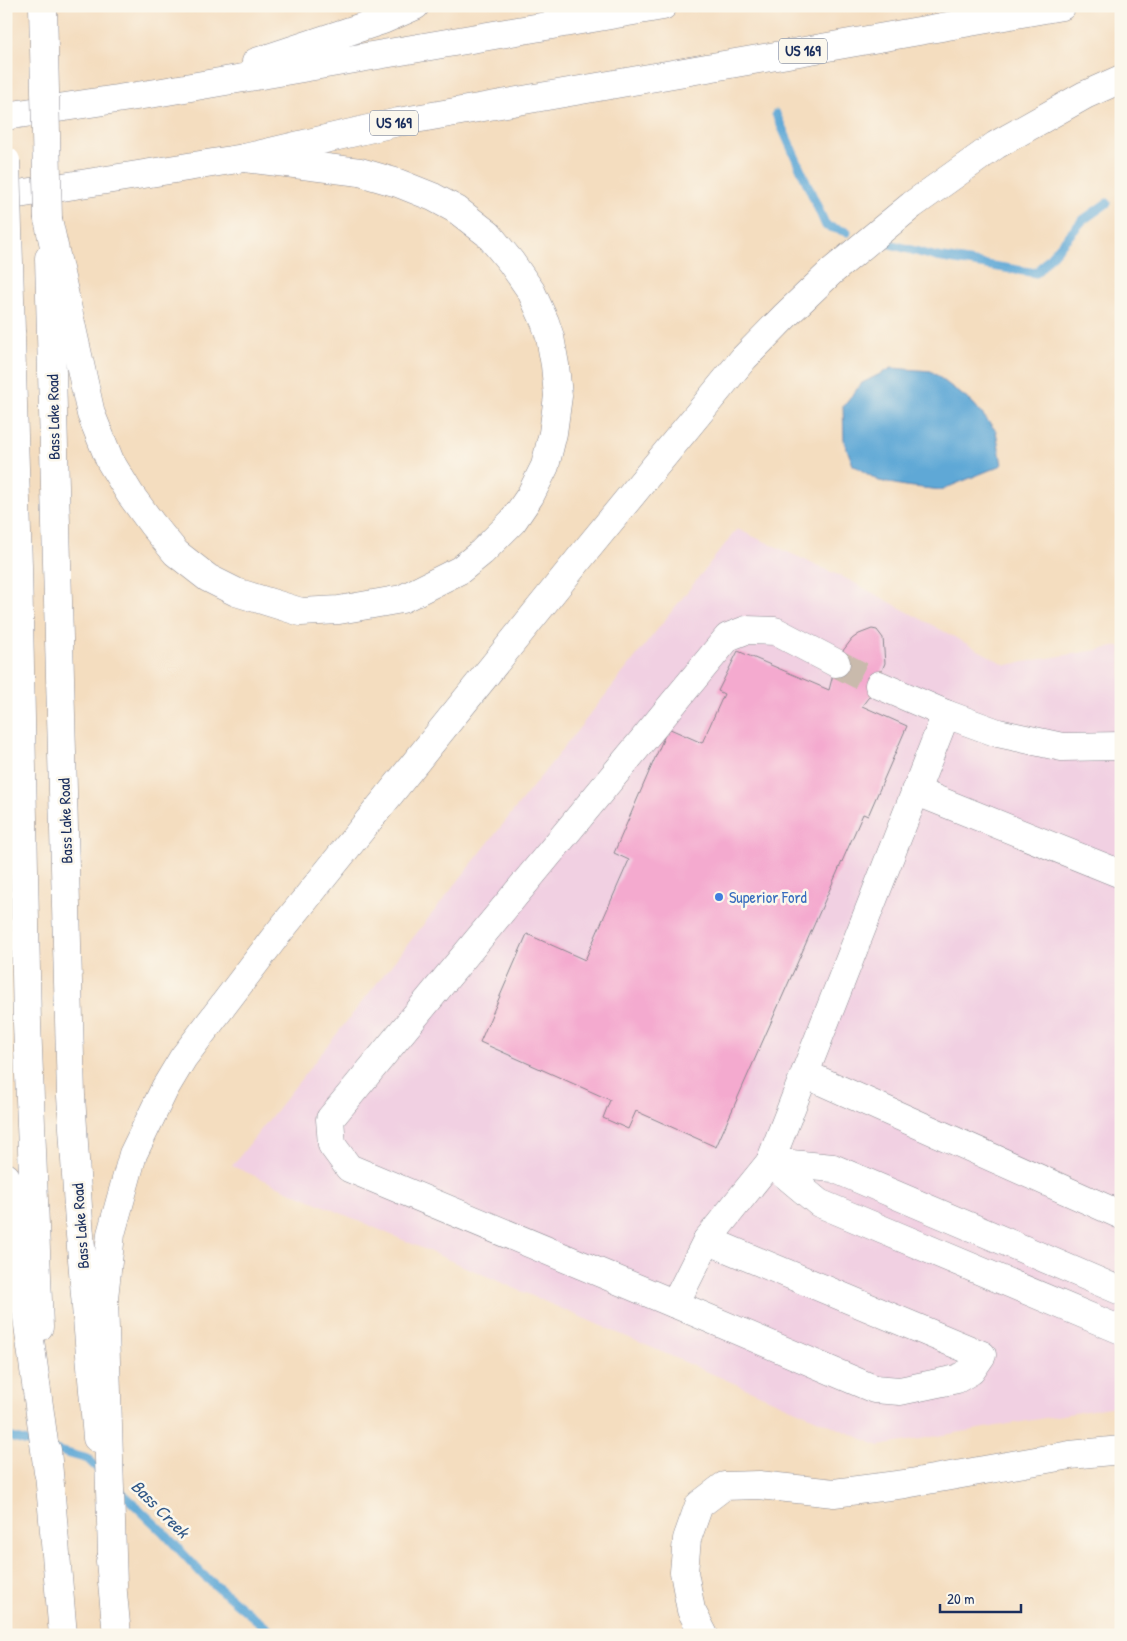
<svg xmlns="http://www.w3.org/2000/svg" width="1127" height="1641" font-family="'Patrick Hand',sans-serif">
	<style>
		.built { fill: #f1d0e2 }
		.water { fill: #5ea8d6; stroke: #3c6c9a }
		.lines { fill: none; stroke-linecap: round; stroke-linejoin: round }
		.stream { stroke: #5ea8d6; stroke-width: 9 }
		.building { fill: #f4aacf }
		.minor-tunnel { stroke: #c9baac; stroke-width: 28; stroke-dasharray: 28 14; stroke-linecap: butt }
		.minor-casing { stroke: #88868e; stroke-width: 29 }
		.major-casing { stroke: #88868e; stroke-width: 29 }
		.highway-casing { stroke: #88868e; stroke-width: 29 }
		.minor { stroke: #fff; stroke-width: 28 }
		.major { stroke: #fff; stroke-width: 28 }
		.highway { stroke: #fff; stroke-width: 28 }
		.major-bridge-casing { stroke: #88868e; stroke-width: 29; stroke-linecap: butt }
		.major-bridge { stroke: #fff; stroke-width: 28 }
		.shop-dot { fill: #3f7fe0; stroke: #fbf7ec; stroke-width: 2 }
		.labels { text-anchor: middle; stroke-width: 5; stroke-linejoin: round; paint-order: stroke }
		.shield { fill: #fbf7ec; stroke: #5e6b89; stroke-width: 1 }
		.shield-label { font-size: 15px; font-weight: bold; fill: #1b2f5e }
		.street-label { font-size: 16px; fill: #1b2f5e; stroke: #fbf7ec }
		.shop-label { font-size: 16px; fill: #366cbe; stroke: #fbf7ec; text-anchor: start }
		.water-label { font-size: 18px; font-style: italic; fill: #325988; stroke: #fbf7ec }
	</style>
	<rect width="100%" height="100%" fill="#fbf7ec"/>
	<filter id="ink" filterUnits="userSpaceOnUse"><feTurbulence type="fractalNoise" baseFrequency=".02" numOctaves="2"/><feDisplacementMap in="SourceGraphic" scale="10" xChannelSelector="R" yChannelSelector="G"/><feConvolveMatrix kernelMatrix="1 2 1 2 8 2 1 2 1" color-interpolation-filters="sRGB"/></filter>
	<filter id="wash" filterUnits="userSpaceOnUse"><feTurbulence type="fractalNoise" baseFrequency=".0096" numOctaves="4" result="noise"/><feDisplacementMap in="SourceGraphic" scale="20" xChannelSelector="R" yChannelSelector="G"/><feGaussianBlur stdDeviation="1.12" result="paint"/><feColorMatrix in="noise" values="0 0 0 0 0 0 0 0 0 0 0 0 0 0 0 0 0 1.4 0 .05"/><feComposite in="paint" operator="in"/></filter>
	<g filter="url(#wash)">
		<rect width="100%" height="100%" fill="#f4ddbf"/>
		<!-- built -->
		<polygon class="built" points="737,529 849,580 1006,665 1121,646 1121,1405 879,1446 232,1166"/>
		<!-- water -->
		<polygon class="water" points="892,368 931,371 974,404 996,431 1002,465 941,490 905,486 879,481 853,465 844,441 843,406 862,383"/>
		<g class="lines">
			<!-- stream -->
			<g class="stream">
				<polyline points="776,114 826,226 847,232"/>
				<polyline points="879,241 937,257 1036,273 1083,220 1107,203"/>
				<polyline points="6,1436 88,1459 103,1474"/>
				<polyline points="116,1487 162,1531 203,1575 275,1635"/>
			</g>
		</g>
		<g id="blocks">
			<!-- building -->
			<polygon class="building" points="872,629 877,630 883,638 885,663 874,690 862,706 907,726 868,816 863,814 716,1147 636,1111 628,1129 603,1118 610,1100 480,1042 527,934 585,960 629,860 614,853 668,728 702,743 724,694 718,691 738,651 829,690 836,663 842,652 852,639 859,634"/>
		</g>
	</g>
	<g filter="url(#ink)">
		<use href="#blocks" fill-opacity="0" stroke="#88868e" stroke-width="1"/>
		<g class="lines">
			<!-- minor-tunnel -->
			<polyline class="minor-tunnel" points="836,663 879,685"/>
			<defs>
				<g id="minor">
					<polyline points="836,663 775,631 746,630 728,637 330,1119 332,1145 349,1168 675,1304 707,1240 770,1162 946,714"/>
					<polyline points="879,685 946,714 998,733 1062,747 1121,746"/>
					<polyline points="915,791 1121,874"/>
					<polyline points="805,1074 1121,1215"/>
					<polyline points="770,1162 819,1203 1121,1330"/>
					<polyline points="770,1162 833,1168 1121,1291"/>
					<polyline points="675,1304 874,1389 900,1391 957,1379 971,1371 982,1355 707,1240"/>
					<polyline points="704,1635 691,1610 684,1572 687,1539 699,1505 724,1486 759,1485 834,1493 905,1484 1070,1455 1121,1450"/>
				</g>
				<g id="major">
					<polyline points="49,258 71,1096 79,1223 97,1438"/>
					<polyline points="11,338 18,566 27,1023 39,1327"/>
					<polyline points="47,1450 63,1635"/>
					<polyline points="110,1561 117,1635"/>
				</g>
				<g id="highway">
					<polyline points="256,62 383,20 415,6"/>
					<polyline points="6,116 156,93 663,6"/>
					<polyline points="6,196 244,158 398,122 1062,6"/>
					<polyline points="48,219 91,414 110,461 130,494 152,524 176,553 208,578 236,592 301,612 339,610 402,599 460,570 482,552 513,521 530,496 545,466 553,433 558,396 555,365 550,337 545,322 531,291 511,262 488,234 457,210 433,197 398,183 360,172 244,158"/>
					<polyline points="6,363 11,332"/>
					<polyline points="6,1177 11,1200 48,1472"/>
					<polyline points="113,1585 104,1298 111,1234 133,1154 165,1088 183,1058 275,937 584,553 744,358 786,315 831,272 912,205 996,145 1085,95 1121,79"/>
				</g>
			</defs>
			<!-- minor casing -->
			<use href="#minor" class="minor-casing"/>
			<!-- major casing -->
			<use href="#major" class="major-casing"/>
			<!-- highway casing -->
			<use href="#highway" class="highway-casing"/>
			<!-- minor -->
			<use href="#minor" class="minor"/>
			<!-- major -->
			<use href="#major" class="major"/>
			<!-- highway -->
			<use href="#highway" class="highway"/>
			<defs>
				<g id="major-bridge">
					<polyline points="43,6 48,219"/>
					<polyline points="6,161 11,332"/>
				</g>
			</defs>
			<!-- major-bridge casing -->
			<use href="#major-bridge" class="major-bridge-casing"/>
			<!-- major-bridge -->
			<use href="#major-bridge" class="major-bridge"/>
		</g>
	</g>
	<!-- markers -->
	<circle class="shop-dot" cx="719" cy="897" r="5"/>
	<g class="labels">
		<!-- shield labels -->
		<g class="shield">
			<rect x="779" y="38.5" width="48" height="25" rx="4"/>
			<rect x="370" y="110.5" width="48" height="25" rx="4"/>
		</g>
		<g class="shield-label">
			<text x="803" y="56">US 169</text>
			<text x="394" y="128">US 169</text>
		</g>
		<!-- street labels -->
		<g class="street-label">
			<text transform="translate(53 417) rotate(-91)" y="6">Bass Lake Road</text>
			<text transform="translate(65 821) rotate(-92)" y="6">Bass Lake Road</text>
			<text transform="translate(80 1226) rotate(-94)" y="6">Bass Lake Road</text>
		</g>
		<!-- shop labels -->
		<g class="shop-label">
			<text x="729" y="903">Superior Ford</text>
		</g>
		<!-- water labels -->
		<g class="water-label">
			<text transform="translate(160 1509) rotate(45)" y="6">Bass Creek</text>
		</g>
	</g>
	<!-- margin -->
	<rect width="1127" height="1641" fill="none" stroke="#fbf7ec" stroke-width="25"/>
	<!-- scale -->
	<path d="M940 1604v8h81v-8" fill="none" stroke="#1b2f5e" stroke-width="2.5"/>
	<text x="947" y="1604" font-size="15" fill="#1b2f5e" stroke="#fbf7ec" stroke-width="4" paint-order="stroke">20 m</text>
</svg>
